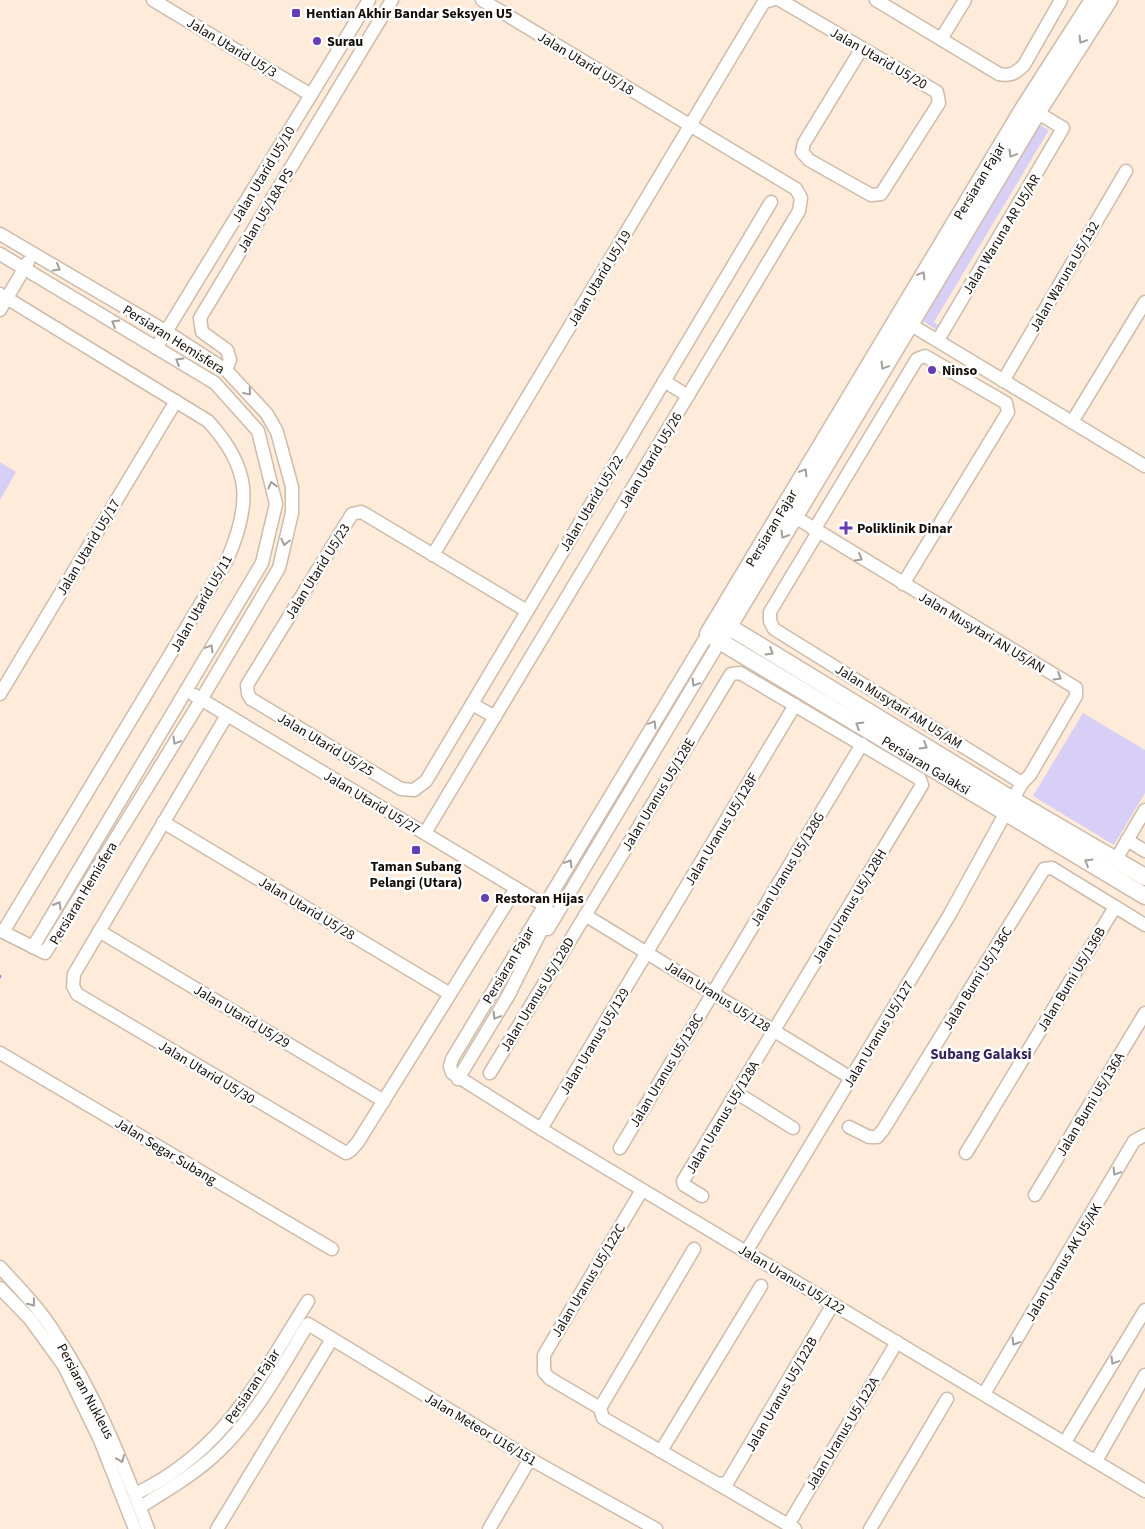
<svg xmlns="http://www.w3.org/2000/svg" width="1145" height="1529" font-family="'Source Sans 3',sans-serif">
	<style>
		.green { fill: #d8cff7 }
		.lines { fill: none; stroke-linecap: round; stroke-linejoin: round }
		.stream { stroke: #a089dc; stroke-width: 2.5 }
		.minor-casing { stroke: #cebbaa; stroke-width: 15 }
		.major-casing { stroke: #cebbaa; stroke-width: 19 }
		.minor { stroke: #fff; stroke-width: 12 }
		.major { stroke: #fff; stroke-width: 16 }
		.oneway { stroke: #a19e9c }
		.poi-dot { fill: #683cb4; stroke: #fff; stroke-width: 2 }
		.labels { text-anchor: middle; stroke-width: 5; stroke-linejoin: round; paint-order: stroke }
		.poi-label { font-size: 14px; font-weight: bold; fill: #130d07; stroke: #fff; text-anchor: start }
		.street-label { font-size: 14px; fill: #130d07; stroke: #fff }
		.neighbourhood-label { font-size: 15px; font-weight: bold; fill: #36225c; stroke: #fff }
	</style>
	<rect width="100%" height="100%" fill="#ffebd9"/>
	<!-- green -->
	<g class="green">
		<polygon points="1040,125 1049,130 934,322 939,326 937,330 920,319 978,220 991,207"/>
		<polygon points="0,462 16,472 0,500"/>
		<polygon points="1083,713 1145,750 1145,793 1114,845 1033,796"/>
	</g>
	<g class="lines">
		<!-- stream -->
		<polyline class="stream" points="0,977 0,976"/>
		<defs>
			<g id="minor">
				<polyline points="153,0 311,95"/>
				<polyline points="780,0 937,92 939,103 881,194 871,195 809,160 802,152 804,143 862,48"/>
				<path d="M876,0L999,74C1010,76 1015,74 1024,65L1061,0"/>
				<polyline points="941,39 965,0"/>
				<path d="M0,234L167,332L226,370L267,414L277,432L292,487V513L279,568L201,700L45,953L3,932L227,560C252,503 251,468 208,421L0,294"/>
				<polyline points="0,254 215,383 258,431 276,504 262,563 33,947"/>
				<polyline points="0,310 28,262"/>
				<polyline points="903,320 1145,466"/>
				<polyline points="938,340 1063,128 1030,108"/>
				<polyline points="156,348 369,0"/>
				<polyline points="226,370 230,360 227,350 202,332 200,318 392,0"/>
				<polyline points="664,381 688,396"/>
				<polyline points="1003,381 1126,171"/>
				<polyline points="1072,422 1145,302"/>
				<polyline points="795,517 1076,688 1076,696 1030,775 1022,783"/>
				<polyline points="814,530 917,359 925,356 1006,403 1008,412 903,584"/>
				<polyline points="433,555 764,2 772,0"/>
				<polyline points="527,611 365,514 361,512 352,514 247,685 248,694 251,699 401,789 414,790 426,781 771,202"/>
				<polyline points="708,634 452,1059 450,1066 452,1073 541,1129 1145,1491"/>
				<polyline points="0,694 176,401"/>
				<polyline points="194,695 544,905 548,910 548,917 507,998"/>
				<polyline points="472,704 495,717"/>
				<polyline points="227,715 74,974 73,986 77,994 346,1153 351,1150 358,1142 516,888"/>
				<polyline points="163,822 450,994"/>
				<polyline points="425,833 799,211 801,198 796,189 482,0"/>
				<polyline points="1127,840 1145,851"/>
				<polyline points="1112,866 1145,810"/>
				<polyline points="585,915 851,1078"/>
				<polyline points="548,929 720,641"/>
				<polyline points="99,931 384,1101"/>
				<polyline points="0,1053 332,1249"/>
				<polyline points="490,1073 731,674 740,673 920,779 922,785 683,1181 684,1185 702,1196"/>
				<polyline points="458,1079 511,991"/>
				<polyline points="737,1093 793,1128"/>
				<polyline points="849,1127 869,1137 877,1137 883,1130 1044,869 1052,868 1145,925"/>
				<polyline points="541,1129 795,705"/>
				<polyline points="620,1148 862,744"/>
				<polyline points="966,1153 1115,907"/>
				<polyline points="642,1190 544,1355 544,1372 549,1378 600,1408 603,1418 718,1484 727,1483 833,1304"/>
				<polyline points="1035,1195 1145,1013"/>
				<polyline points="746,1252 950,914 1022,783 774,629 770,621 770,612 818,532"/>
				<path d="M0,1267C19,1288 39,1308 54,1332C95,1393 122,1461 148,1529"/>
				<polyline points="0,1288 30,1319 64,1366 100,1440 135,1529"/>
				<polyline points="984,1394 1134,1141 1145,1135"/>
				<polyline points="600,1408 694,1249"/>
				<polyline points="1065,1442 1145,1310"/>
				<polyline points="661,1451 761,1286"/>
				<polyline points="1096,1461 1145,1375"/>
				<polyline points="718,1484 795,1529"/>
				<path d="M135,1494C225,1451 257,1381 308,1301"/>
				<path d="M140,1507C167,1490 195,1474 218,1452C256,1416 281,1368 308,1324L530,1459L656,1529"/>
				<polyline points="788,1525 897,1342"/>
				<polyline points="217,1529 332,1339"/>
				<polyline points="489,1529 530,1459"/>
				<polyline points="870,1529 947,1399"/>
			</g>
			<g id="major">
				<polyline points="1093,0 1025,106 708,634 1145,896"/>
				<polyline points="721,622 1013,800 1145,877"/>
				<polyline points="720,641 1037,113 1109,0"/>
			</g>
		</defs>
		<!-- minor casing -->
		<use href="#minor" class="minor-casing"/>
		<!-- major casing -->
		<use href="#major" class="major-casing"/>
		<!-- minor -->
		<use href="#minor" class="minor"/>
		<!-- major -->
		<use href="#major" class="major"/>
	</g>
	<!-- one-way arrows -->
	<defs><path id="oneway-chevron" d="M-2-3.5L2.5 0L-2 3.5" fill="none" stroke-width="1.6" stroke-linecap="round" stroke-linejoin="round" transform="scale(1.25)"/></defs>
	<g class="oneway">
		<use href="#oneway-chevron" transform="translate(1082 40) rotate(122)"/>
		<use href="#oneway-chevron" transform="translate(1012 154) rotate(121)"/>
		<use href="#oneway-chevron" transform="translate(57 268) rotate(30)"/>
		<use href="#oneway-chevron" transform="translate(922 275) rotate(-59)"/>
		<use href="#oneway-chevron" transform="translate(115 323) rotate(-149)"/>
		<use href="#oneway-chevron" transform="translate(179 361) rotate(-149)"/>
		<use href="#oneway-chevron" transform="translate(884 366) rotate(121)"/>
		<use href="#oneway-chevron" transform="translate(248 392) rotate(49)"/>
		<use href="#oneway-chevron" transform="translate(804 472) rotate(-59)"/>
		<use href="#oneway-chevron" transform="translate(272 485) rotate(-104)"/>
		<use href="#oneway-chevron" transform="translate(784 535) rotate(121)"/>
		<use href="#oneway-chevron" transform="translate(285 542) rotate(103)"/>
		<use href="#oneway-chevron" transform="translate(859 558) rotate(31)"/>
		<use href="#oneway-chevron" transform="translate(210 648) rotate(-59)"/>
		<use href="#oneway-chevron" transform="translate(770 652) rotate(31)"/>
		<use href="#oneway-chevron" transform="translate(1058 677) rotate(31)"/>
		<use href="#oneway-chevron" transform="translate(695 683) rotate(121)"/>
		<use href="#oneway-chevron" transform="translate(653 724) rotate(-59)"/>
		<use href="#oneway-chevron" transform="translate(859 725) rotate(-149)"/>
		<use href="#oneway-chevron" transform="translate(176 741) rotate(121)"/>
		<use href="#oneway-chevron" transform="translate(924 746) rotate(31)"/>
		<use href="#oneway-chevron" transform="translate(1088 862) rotate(-149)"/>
		<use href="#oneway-chevron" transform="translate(569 863) rotate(-59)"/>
		<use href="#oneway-chevron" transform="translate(58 905) rotate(-60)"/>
		<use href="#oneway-chevron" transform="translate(496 1016) rotate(121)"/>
		<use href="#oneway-chevron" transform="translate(1116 1172) rotate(121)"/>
		<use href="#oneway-chevron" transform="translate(32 1303) rotate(52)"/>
		<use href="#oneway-chevron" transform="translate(1015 1342) rotate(121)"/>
		<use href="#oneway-chevron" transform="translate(1114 1361) rotate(121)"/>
		<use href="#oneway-chevron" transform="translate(121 1459) rotate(68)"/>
	</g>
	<!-- markers -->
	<g class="poi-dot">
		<rect x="291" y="8" width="10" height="10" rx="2.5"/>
		<circle cx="317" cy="41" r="5"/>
		<circle cx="932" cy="370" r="5"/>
		<path d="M843.5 520.5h5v5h5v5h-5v5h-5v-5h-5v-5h5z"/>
		<rect x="411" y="845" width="10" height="10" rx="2.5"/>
		<circle cx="485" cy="898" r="5"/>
	</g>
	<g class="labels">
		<!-- poi labels -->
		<g class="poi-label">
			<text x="306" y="18">Hentian Akhir Bandar Seksyen U5</text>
			<text x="327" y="46">Surau</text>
			<text x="942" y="375">Ninso</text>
			<text x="857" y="533">Poliklinik Dinar</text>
			<text x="416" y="871" text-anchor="middle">Taman Subang<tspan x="416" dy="16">Pelangi (Utara)</tspan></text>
			<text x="495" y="903">Restoran Hijas</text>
		</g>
		<!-- street labels -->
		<g class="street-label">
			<text transform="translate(232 47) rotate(31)" y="5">Jalan Utarid U5/3</text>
			<text transform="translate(879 58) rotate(30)" y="5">Jalan Utarid U5/20</text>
			<text transform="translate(586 63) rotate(31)" y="5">Jalan Utarid U5/18</text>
			<text transform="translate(263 174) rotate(-59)" y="5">Jalan Utarid U5/10</text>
			<text transform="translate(979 181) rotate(-59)" y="5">Persiaran Fajar</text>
			<text transform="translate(265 210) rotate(-59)" y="5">Jalan U5/18A PS</text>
			<text transform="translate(1001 234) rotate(-59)" y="5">Jalan Waruna AR U5/AR</text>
			<text transform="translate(1064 276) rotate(-60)" y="5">Jalan Waruna U5/132</text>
			<text transform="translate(599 278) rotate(-59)" y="5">Jalan Utarid U5/19</text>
			<text transform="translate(174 339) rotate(32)" y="5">Persiaran Hemisfera</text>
			<text transform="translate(650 460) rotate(-59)" y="5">Jalan Utarid U5/26</text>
			<text transform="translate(591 503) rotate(-59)" y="5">Jalan Utarid U5/22</text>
			<text transform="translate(771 528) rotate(-59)" y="5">Persiaran Fajar</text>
			<text transform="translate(88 547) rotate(-59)" y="5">Jalan Utarid U5/17</text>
			<text transform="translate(317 571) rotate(-58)" y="5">Jalan Utarid U5/23</text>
			<text transform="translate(201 603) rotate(-60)" y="5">Jalan Utarid U5/11</text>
			<text transform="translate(982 632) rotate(31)" y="5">Jalan Musytari AN U5/AN</text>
			<text transform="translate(899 706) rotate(32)" y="5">Jalan Musytari AM U5/AM</text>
			<text transform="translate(326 744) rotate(31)" y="5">Jalan Utarid U5/25</text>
			<text transform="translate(926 765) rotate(31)" y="5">Persiaran Galaksi</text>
			<text transform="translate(658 794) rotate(-59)" y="5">Jalan Uranus U5/128E</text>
			<text transform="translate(372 802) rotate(31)" y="5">Jalan Utarid U5/27</text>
			<text transform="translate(721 829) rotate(-59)" y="5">Jalan Uranus U5/128F</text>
			<text transform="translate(787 869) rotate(-59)" y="5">Jalan Uranus U5/128G</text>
			<text transform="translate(83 893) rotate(-59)" y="5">Persiaran Hemisfera</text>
			<text transform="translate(849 906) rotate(-59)" y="5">Jalan Uranus U5/128H</text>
			<text transform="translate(307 908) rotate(31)" y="5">Jalan Utarid U5/28</text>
			<text transform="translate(508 965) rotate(-59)" y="5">Persiaran Fajar</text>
			<text transform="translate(977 978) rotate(-58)" y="5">Jalan Bumi U5/136C</text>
			<text transform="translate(1071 979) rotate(-59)" y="5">Jalan Bumi U5/136B</text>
			<text transform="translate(537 994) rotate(-59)" y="5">Jalan Uranus U5/128D</text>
			<text transform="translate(718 996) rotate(32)" y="5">Jalan Uranus U5/128</text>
			<text transform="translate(242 1016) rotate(31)" y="5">Jalan Utarid U5/29</text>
			<text transform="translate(878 1034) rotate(-59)" y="5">Jalan Uranus U5/127</text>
			<text transform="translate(594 1041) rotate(-59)" y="5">Jalan Uranus U5/129</text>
			<text transform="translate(666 1070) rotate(-59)" y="5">Jalan Uranus U5/128C</text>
			<text transform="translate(207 1072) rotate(31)" y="5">Jalan Utarid U5/30</text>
			<text transform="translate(1090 1104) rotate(-59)" y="5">Jalan Bumi U5/136A</text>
			<text transform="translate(722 1117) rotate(-59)" y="5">Jalan Uranus U5/128A</text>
			<text transform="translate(166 1151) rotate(31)" y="5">Jalan Segar Subang</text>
			<text transform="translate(1063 1262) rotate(-59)" y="5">Jalan Uranus AK U5/AK</text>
			<text transform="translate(792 1279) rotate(31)" y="5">Jalan Uranus U5/122</text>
			<text transform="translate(588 1280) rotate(-59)" y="5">Jalan Uranus U5/122C</text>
			<text transform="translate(252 1386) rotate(-56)" y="5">Persiaran Fajar</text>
			<text transform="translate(86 1391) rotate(62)" y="5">Persiaran Nukleus</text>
			<text transform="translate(781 1394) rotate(-60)" y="5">Jalan Uranus U5/122B</text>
			<text transform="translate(481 1429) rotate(31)" y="5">Jalan Meteor U16/151</text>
			<text transform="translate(842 1433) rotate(-59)" y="5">Jalan Uranus U5/122A</text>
		</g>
		<!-- neighbourhood labels -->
		<g class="neighbourhood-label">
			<text x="981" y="1059">Subang Galaksi</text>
		</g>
	</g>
</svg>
